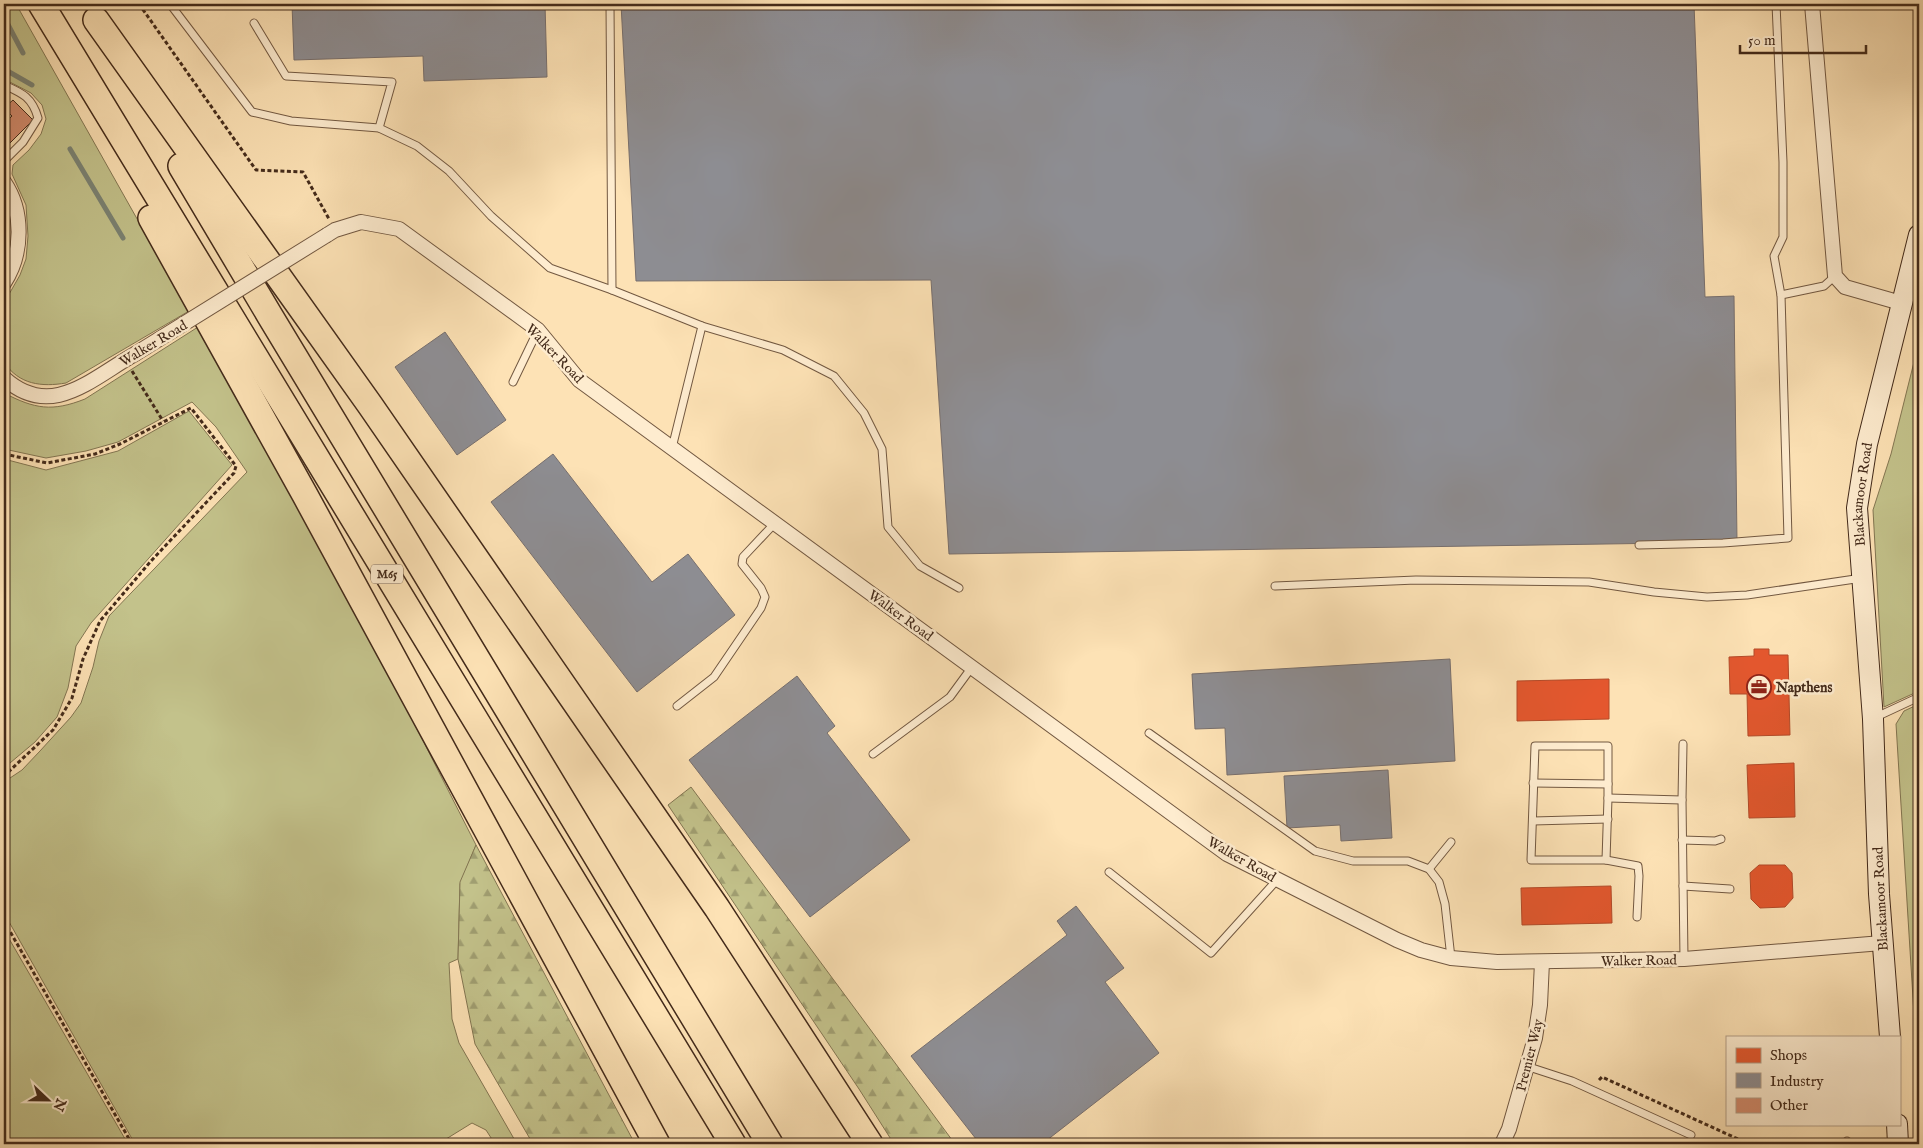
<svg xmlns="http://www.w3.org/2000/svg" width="1923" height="1148" font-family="'IM FELL English',serif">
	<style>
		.grass { fill: #c3c28b; stroke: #837652 }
		.forest { fill: url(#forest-firs); stroke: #837652 }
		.shops { fill: #e4572e; stroke: #b44a28 }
		.industry { fill: #8d8d92; stroke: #776f6e }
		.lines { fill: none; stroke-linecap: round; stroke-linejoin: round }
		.stream { stroke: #7a8273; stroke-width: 5 }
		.building { fill: #d28a6c; stroke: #432a1a }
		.lane-casing { stroke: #725841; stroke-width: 9 }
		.street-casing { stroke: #725841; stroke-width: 16 }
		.secondary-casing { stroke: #432a1a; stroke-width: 22 }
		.highway-casing { stroke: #432a1a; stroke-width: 28 }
		.path { stroke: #432a1a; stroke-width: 3; stroke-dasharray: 4 2.5; stroke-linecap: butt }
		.lane { stroke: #feeccf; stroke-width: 7 }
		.street { stroke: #feeccf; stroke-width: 14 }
		.secondary { stroke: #feeccf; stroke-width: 20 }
		.highway { stroke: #fde2b5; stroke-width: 25 }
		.street-bridge-casing { stroke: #725841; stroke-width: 16; stroke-linecap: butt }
		.street-bridge { stroke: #feeccf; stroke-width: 14 }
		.labels { text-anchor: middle; stroke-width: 5; stroke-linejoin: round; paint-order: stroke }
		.shield { fill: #feeccf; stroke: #7b6450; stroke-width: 1 }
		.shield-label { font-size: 12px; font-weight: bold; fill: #432a1a }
		.street-label { font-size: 14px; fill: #432a1a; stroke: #feeccf }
		.poi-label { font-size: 14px; font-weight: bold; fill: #432a1a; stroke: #feeccf; text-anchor: start }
	</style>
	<defs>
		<pattern id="forest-firs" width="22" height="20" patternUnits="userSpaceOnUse" patternTransform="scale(1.25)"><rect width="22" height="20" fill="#c3c28b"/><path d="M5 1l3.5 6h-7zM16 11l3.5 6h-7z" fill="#a09e71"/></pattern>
	</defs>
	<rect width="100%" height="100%" fill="#fde2b5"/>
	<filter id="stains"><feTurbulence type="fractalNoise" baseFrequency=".004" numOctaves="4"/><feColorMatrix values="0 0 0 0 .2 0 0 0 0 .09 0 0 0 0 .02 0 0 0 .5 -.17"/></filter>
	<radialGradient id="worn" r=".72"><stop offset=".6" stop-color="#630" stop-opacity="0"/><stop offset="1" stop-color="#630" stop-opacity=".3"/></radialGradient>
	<!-- grass -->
	<g class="grass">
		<path d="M4,4H16L189,311L66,383C42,387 19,385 4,362V303L20,275L26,259L28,236L26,205L12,174L13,165L29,150L41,134L46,119L42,105L31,93L4,79Z"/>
		<path d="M8,219C9,234 9,249 4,262V220Z"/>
		<path d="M198,327L383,662L476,845L460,884L458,959L449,963L452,1019L459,1043L517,1144H495L486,1130L472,1123L438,1144H135L4,913V782L22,770L40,751L71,717L81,703L93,667L99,641L109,616L247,472L216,427L192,402L118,442L86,451L46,458L4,449V393C35,409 52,412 85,399Z"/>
		<polygon points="1919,342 1919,691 1884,707 1873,510 1891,454"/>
		<polygon points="189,411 232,465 91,623 76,646 68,688 57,717 35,742 4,768 4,459 46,470 118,451"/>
		<polygon points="1919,704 1919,1095 1896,724 1904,711"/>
		<polygon points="4,930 128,1144 4,1144"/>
	</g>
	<!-- forest -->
	<g class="forest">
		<polygon points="691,787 955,1144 894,1144 859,1089 668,805"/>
		<polygon points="476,845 635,1144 533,1144 475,1044 458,959 460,882"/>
	</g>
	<!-- shops -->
	<g class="shops">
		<polygon points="1754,649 1769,649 1769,655 1788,655 1790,735 1748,736 1747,694 1730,694 1729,657 1754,656"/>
		<polygon points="1609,679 1609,719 1517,721 1517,681"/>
		<polygon points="1794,763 1795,817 1749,818 1747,765"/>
		<polygon points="1759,865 1785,865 1792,873 1793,898 1785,907 1760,908 1751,899 1750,873"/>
		<polygon points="1611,886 1612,923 1522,925 1521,888"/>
	</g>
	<!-- industry -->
	<g class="industry">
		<polygon points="292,4 545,4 547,77 424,81 423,56 294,60"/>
		<polygon points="621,4 1694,4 1705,297 1734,296 1737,542 949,554 931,280 636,281"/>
		<polygon points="445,332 506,420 457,455 395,367"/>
		<polygon points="553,454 652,582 688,554 735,615 637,692 491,502"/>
		<polygon points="1450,659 1455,761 1227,775 1225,728 1195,729 1192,674"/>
		<polygon points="797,676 835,726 827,733 910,840 810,917 689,760"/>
		<polygon points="1388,770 1392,838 1341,841 1340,825 1287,828 1284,776"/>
		<polygon points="1076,906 1124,968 1105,982 1159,1053 1042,1144 980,1144 911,1056 1067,935 1057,921"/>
	</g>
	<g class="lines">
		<!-- stream -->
		<g class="stream">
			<polyline points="4,17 23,53"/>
			<polyline points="4,69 32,85"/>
			<polyline points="70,149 123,238"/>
		</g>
	</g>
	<!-- building -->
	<polygon class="building" points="13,100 33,120 4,149 4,124 12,116 4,108"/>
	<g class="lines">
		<defs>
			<g id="lane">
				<polyline points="170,4 252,112 291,121 379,128 417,146 449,171 491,216 550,268 612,290 702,326 672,448"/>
				<polyline points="610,4 612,290"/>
				<polyline points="1776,4 1783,162 1783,237 1774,256 1781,295"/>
				<polyline points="254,23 286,76 392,82 379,128"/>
				<path d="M4,85C22,93 32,97 38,118L23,142L4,161"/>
				<polyline points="702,326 783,350 834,376 864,413 882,449 888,527 920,566 959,588"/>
				<polyline points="513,382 538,330"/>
				<polyline points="1639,545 1723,543 1788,538 1781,295 1824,286 1835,276"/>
				<polyline points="1275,586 1416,580 1589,582 1654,592 1707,597 1747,595 1862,578"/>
				<polyline points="677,706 714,677 761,608 765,597 761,588 742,564 743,557 775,523"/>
				<polyline points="1874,718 1919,697"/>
				<polyline points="1149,733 1315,851 1353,861 1408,861 1429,869 1439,882 1445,904 1451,958"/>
				<polyline points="1683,744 1682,800 1684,959"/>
				<polygon points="1535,746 1608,746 1608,798 1606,860 1531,860"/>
				<polyline points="873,754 950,697 972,667"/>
				<polyline points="1533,783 1608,784"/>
				<polyline points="1608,798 1682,800"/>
				<polyline points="1533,821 1608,819"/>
				<polyline points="1682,840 1715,841 1721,839"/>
				<polyline points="1606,860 1638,866 1639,876 1637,917"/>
				<polyline points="1429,869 1451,842"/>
				<polyline points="1109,872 1211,953 1277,880"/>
				<polyline points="1683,886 1730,889"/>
				<polyline points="1526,1066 1572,1081 1691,1135"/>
				<polyline points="1847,1141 1847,1144"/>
			</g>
			<g id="street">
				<polyline points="1812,4 1835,276 1845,287 1901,303"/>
				<path d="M4,182C24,211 23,254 4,283"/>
				<polyline points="327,235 335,230 361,222 399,229 538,330 579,380 1227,854 1397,940 1421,950 1451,958 1497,962 1684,959 1882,943"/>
				<path d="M4,378C51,421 92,378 135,354"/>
				<polyline points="1502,1144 1509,1129 1535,1038 1540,1005 1542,962"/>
			</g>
			<g id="secondary">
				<path id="s1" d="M1890,1037L1879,894L1873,719L1857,508L1867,444L1919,235"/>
				<polyline points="1897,1124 1898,1144"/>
			</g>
			<g id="highway">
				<polyline points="41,4 733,1144"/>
				<polyline points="96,20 370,405 717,908 870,1144"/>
				<polyline points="181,166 270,316 770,1144"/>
				<polyline points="151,218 305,495 657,1144"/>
			</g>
		</defs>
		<!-- lane casing -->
		<use href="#lane" class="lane-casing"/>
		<!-- street casing -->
		<use href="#street" class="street-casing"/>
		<!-- secondary casing -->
		<use href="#secondary" class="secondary-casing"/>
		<!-- highway casing -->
		<use href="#highway" class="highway-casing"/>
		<!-- path -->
		<g class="path">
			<polyline points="139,4 256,170 303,172 329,219"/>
			<polyline points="132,371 163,421"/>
			<polyline points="4,454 47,463 95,454 120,444 191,408 236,466 234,473 151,561 100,621 83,659 72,698 53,730 4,776"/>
			<polyline points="4,921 132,1144"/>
			<polyline points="1599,1080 1602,1077 1749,1144"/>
		</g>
		<!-- lane -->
		<use href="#lane" class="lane"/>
		<!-- street -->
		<use href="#street" class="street"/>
		<!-- secondary -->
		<use href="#secondary" class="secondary"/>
		<!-- highway -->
		<use href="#highway" class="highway"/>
		<defs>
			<polyline id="street-bridge" points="135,354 327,235"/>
		</defs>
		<!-- street-bridge casing -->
		<use href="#street-bridge" class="street-bridge-casing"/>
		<!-- street-bridge -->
		<use href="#street-bridge" class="street-bridge"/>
	</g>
	<!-- icons -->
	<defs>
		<symbol id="office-ring" viewBox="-11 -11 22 22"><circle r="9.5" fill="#feeccf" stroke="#8f2418" stroke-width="1.5"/><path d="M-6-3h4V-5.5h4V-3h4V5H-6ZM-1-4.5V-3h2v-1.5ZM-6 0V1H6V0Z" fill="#8f2418"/></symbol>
	</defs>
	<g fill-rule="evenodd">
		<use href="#office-ring" x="1745" y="673" width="28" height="28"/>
	</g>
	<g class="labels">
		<!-- shield labels -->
		<rect class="shield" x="371" y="564.5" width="32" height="19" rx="4"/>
		<g class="shield-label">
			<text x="387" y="578">M65</text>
		</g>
		<!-- street labels -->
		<g class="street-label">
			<text transform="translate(153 343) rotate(-31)" y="5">Walker Road</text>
			<text transform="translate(555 353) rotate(46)" y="5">Walker Road</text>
			<text dy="5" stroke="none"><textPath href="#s1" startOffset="544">Blackamoor Road</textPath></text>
			<text transform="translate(901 615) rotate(36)" y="5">Walker Road</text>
			<text transform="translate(1242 859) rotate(30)" y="5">Walker Road</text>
			<text transform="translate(1880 899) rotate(-93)" y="5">Blackamoor Road</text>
			<text transform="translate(1639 960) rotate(-1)" y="5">Walker Road</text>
			<text transform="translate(1529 1055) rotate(-76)" y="5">Premier Way</text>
		</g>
		<!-- poi labels -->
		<g class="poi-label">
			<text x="1776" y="692">Napthens</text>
		</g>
	</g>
	<!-- margin -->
	<rect width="1923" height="1148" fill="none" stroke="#fde2b5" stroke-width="20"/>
	<rect x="5" y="5" width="1913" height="1138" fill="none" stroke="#432a1a" stroke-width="2.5"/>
	<rect x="10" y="10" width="1903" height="1128" fill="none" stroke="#432a1a"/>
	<!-- legend -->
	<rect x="1726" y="1036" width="175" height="90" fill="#feeccf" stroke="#b39e87"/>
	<rect x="1736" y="1048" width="25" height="15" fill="#e4572e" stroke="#b39e87"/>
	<text x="1770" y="1060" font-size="15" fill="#432a1a">Shops</text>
	<rect x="1736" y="1073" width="25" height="15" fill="#8d8d92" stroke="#b39e87"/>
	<text x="1770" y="1086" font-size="15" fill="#432a1a">Industry</text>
	<rect x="1736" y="1098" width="25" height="15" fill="#d28a6c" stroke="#b39e87"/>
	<text x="1770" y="1110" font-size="15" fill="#432a1a">Other</text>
	<!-- north arrow -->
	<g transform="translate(48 1100) rotate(112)" stroke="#feeccf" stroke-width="4" paint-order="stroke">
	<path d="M0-4L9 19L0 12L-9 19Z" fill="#432a1a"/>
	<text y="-8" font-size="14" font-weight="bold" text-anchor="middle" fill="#432a1a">N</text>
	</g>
	<!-- scale -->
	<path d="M1740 45v8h126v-8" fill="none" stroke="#432a1a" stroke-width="2.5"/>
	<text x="1748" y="45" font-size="15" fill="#432a1a" stroke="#feeccf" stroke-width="4" paint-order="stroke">50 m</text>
	<rect width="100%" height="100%" filter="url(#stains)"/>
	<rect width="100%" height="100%" fill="url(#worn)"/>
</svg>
